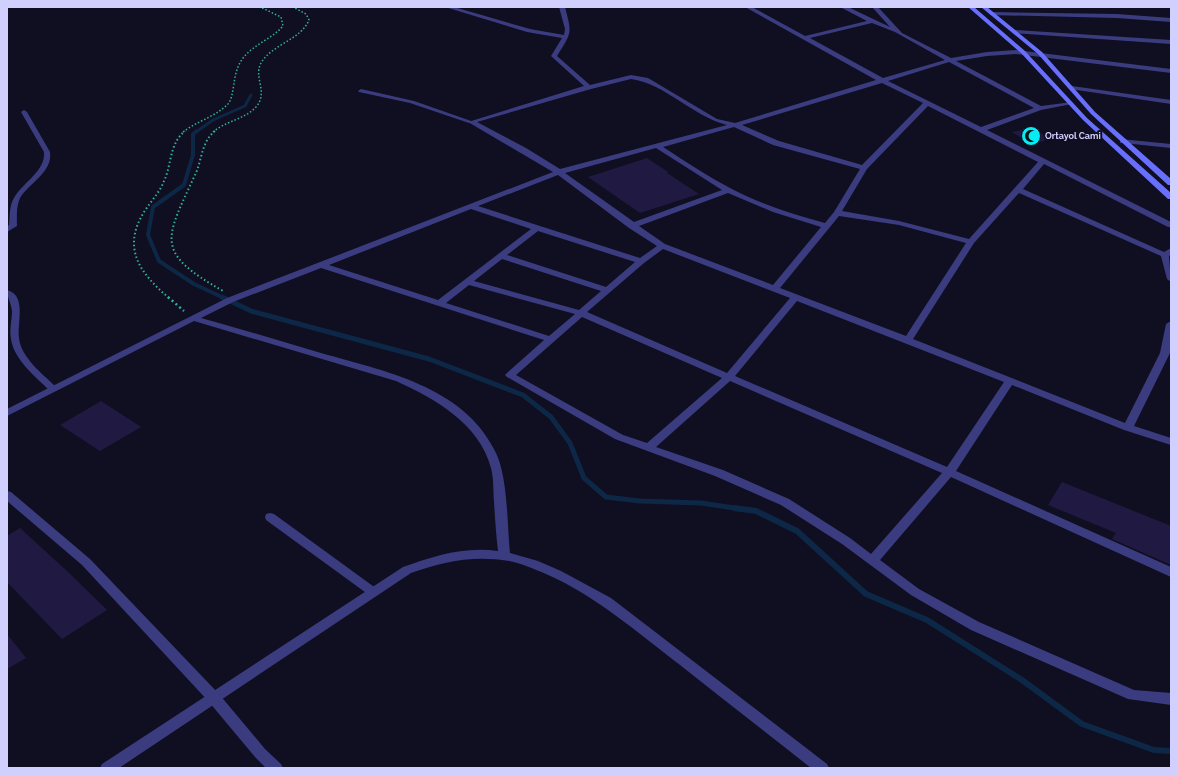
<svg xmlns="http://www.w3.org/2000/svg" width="1178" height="775" font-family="Raleway,sans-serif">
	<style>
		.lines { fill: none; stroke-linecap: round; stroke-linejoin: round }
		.stream-far3 { stroke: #0d2746; stroke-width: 3 }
		.stream-far2 { stroke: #0d2746; stroke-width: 4 }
		.stream-far1 { stroke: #0d2746; stroke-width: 5 }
		.stream { stroke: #0d2746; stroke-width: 6 }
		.building { fill: #201a42 }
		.path-far2 { stroke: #31b1a0; stroke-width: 1.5; stroke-dasharray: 1.5 2; stroke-linecap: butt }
		.path-far1 { stroke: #31b1a0; stroke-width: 2; stroke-dasharray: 1.5 2.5; stroke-linecap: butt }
		.path { stroke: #31b1a0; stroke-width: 2.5; stroke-dasharray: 2 3; stroke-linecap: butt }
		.service { fill: #3a3c7f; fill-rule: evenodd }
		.minor { fill: #3a3c7f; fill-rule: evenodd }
		.tertiary { fill: #3a3c7f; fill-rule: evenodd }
		.secondary { fill: #686ffc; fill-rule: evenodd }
		.labels { text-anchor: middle; stroke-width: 4; stroke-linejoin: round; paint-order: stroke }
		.far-poi-label { font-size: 9px; font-weight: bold; fill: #d1cffe; stroke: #100e21; text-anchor: start }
	</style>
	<rect width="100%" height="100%" fill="#100e21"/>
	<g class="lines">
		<!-- stream-far3 -->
		<polyline class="stream-far3" points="196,132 213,120 245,106 251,95"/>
		<!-- stream-far2 -->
		<polyline class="stream-far2" points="197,131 193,134 193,155 184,185 153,207 148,235 159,261 194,284 224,298"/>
		<!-- stream-far1 -->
		<polyline class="stream-far1" points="222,297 251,311 429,359 523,395 551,417 570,443 584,478 606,497 640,501 701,503 741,509"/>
		<!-- stream -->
		<polyline class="stream" points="734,508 756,511 797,531 866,594 927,620 1022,680 1082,724 1154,750 1171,751"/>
	</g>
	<!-- building -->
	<g class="building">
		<polygon points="1032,128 1051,139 1031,144 1012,132"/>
		<polygon points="647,158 668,172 667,173 699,194 640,213 588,177"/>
		<polygon points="101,401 141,427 100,451 60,425"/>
		<polygon points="1062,482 1171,526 1171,565 1112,539 1116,533 1048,505"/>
		<polygon points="20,528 68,572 107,610 62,639 7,582 7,536"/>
		<polygon points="7,634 26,658 7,669"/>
	</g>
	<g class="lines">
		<!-- path-far2 -->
		<g class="path-far2">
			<path d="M183,132C197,121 215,117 228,104C235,96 232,75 241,61C251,45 271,40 283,26L281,17L260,7"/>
			<path d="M213,132C226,121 245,119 256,107C269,92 253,78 261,63C272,44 301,40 309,20L306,14L293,7"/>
		</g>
		<!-- path-far1 -->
		<g class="path-far1">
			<path d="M215,131C201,142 202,161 195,175C165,240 154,252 223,291"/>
			<path d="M169,298C141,274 121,249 144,212C151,201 160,192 164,181C172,164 169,144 185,131"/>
		</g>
		<!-- path -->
		<polyline class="path" points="168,297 184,311"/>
		<!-- service -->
		<g class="service">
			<polygon points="361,89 414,101 474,122 469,123 410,103 359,92 358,91"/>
			<path d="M24,110L27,112L50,152C53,172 29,183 20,198C16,207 17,217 17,226L7,232V227L9,225C10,216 9,206 14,198C22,183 46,171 44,152L21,112Z"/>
			<path d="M7,290C27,295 17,323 19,338C21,358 43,374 56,387L58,389L56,391H50C36,377 14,360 11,339C9,329 12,320 12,311C11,303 7,297 7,290Z"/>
			<polygon points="270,513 274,514 377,589 379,592 377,595 373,596 369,595 266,520 265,517 266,514"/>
		</g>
		<!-- minor -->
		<g class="minor">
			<path d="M445,7H454L530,29L564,35L565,29L559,7H565C572,34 572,32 557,56L590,85L631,75L648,78L717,119L735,123L876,80L745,7H752L805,36L867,21L840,7H848L890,27L872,7H878L902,33L951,58L987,52L1016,50L1171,69V73L1016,54L987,56L956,61L1041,106L1072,102V104L1041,110L987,130L1171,222V227H1168L1044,164L1023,189L1164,252L1171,248V255L1169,256L1171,282L1167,279L1161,256L1019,193L974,243L913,339L1125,423L1160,353L1166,324L1171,321L1170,353L1134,426L1171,438V445L1124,430L1012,385L956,471L1171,567V577L951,477L880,560L919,589L979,622L1134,690L1171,693V705L1128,699L971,630L911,595L842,544L781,505L715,476L615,439L507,377L505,375L507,373L544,340L321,268L233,302L201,318C241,329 281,341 321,353C384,371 463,386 495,451C508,476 507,523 510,553L538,561L561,571L611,598L827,764L829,768H811C768,734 724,700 680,665C637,632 596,596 546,574C534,569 521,563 509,561C474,555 444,561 411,573L119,768H100L102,764L403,567C434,556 464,546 498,551C496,534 495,518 494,502C493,491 494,479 491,468C479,423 435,399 396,381L194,321L7,416V409L227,298L553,172L468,122L584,86L551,56L562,38L527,32ZM872,23L895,32L945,60L883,78L810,38ZM949,62L1034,108L981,127L888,81ZM631,79C666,84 692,116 727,125L560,169L526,148L477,122L591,89ZM882,83L923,103L862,165L779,141L742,125ZM928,106L1038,162L969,239L899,221L842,211L867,169ZM734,127L773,145L860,169L834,212L825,223C792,214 760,204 730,188C707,176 685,161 663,147ZM656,148L722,190L634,222L565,173ZM558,175L629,228L657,246L640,258L478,206ZM728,193L773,212L821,227L773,285L665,244L639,226ZM471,209L531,229L438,300L329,265ZM839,216L899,225L966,243L906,336L780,288ZM538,231L635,262L606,287L507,255ZM663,249L790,298L727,373L587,312L644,263ZM502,259L601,291L579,310L474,281ZM469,285L575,314L549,336L446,303ZM797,301L1004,382L947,467L735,376ZM582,317L722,378L647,443L623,435L516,375ZM730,381L942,473L871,554L850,538L789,499L723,470L656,447Z"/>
			<polygon points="992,12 1117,14 1171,18 1171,22 1117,18 990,15 990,13"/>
			<polygon points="1015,30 1171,40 1171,44 1013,33 1012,32"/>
			<polygon points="1072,86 1171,100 1171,104 1070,89 1069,88"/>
			<polygon points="1120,139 1171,144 1171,148 1123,143 1120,143"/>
		</g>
		<!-- tertiary -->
		<polygon class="tertiary" points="7,491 11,492 90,559 219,694 265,749 281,764 283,768 266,768 255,757 209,702 82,565 7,501"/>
		<!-- secondary -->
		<g class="secondary">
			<polygon points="968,7 974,7 1025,51 1087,118 1171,193 1171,199 1168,199 1083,120 1021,53"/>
			<polygon points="981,7 987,7 1042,52 1095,112 1171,179 1171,185 1168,185 1091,114 1038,54"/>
		</g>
	</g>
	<!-- icons -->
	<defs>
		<symbol id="mosque-disc" viewBox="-11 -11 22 22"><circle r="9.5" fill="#05ecf4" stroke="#100e21"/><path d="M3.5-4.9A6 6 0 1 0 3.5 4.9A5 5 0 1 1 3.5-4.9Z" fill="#111"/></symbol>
	</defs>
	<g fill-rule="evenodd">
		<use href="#mosque-disc" x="1020" y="125" width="22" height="22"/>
	</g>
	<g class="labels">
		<!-- far-poi labels -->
		<g class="far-poi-label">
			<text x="1045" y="139">Ortayol Cami</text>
		</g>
	</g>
	<!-- border -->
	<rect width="1178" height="775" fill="none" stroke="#d1cffe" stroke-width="16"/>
</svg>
